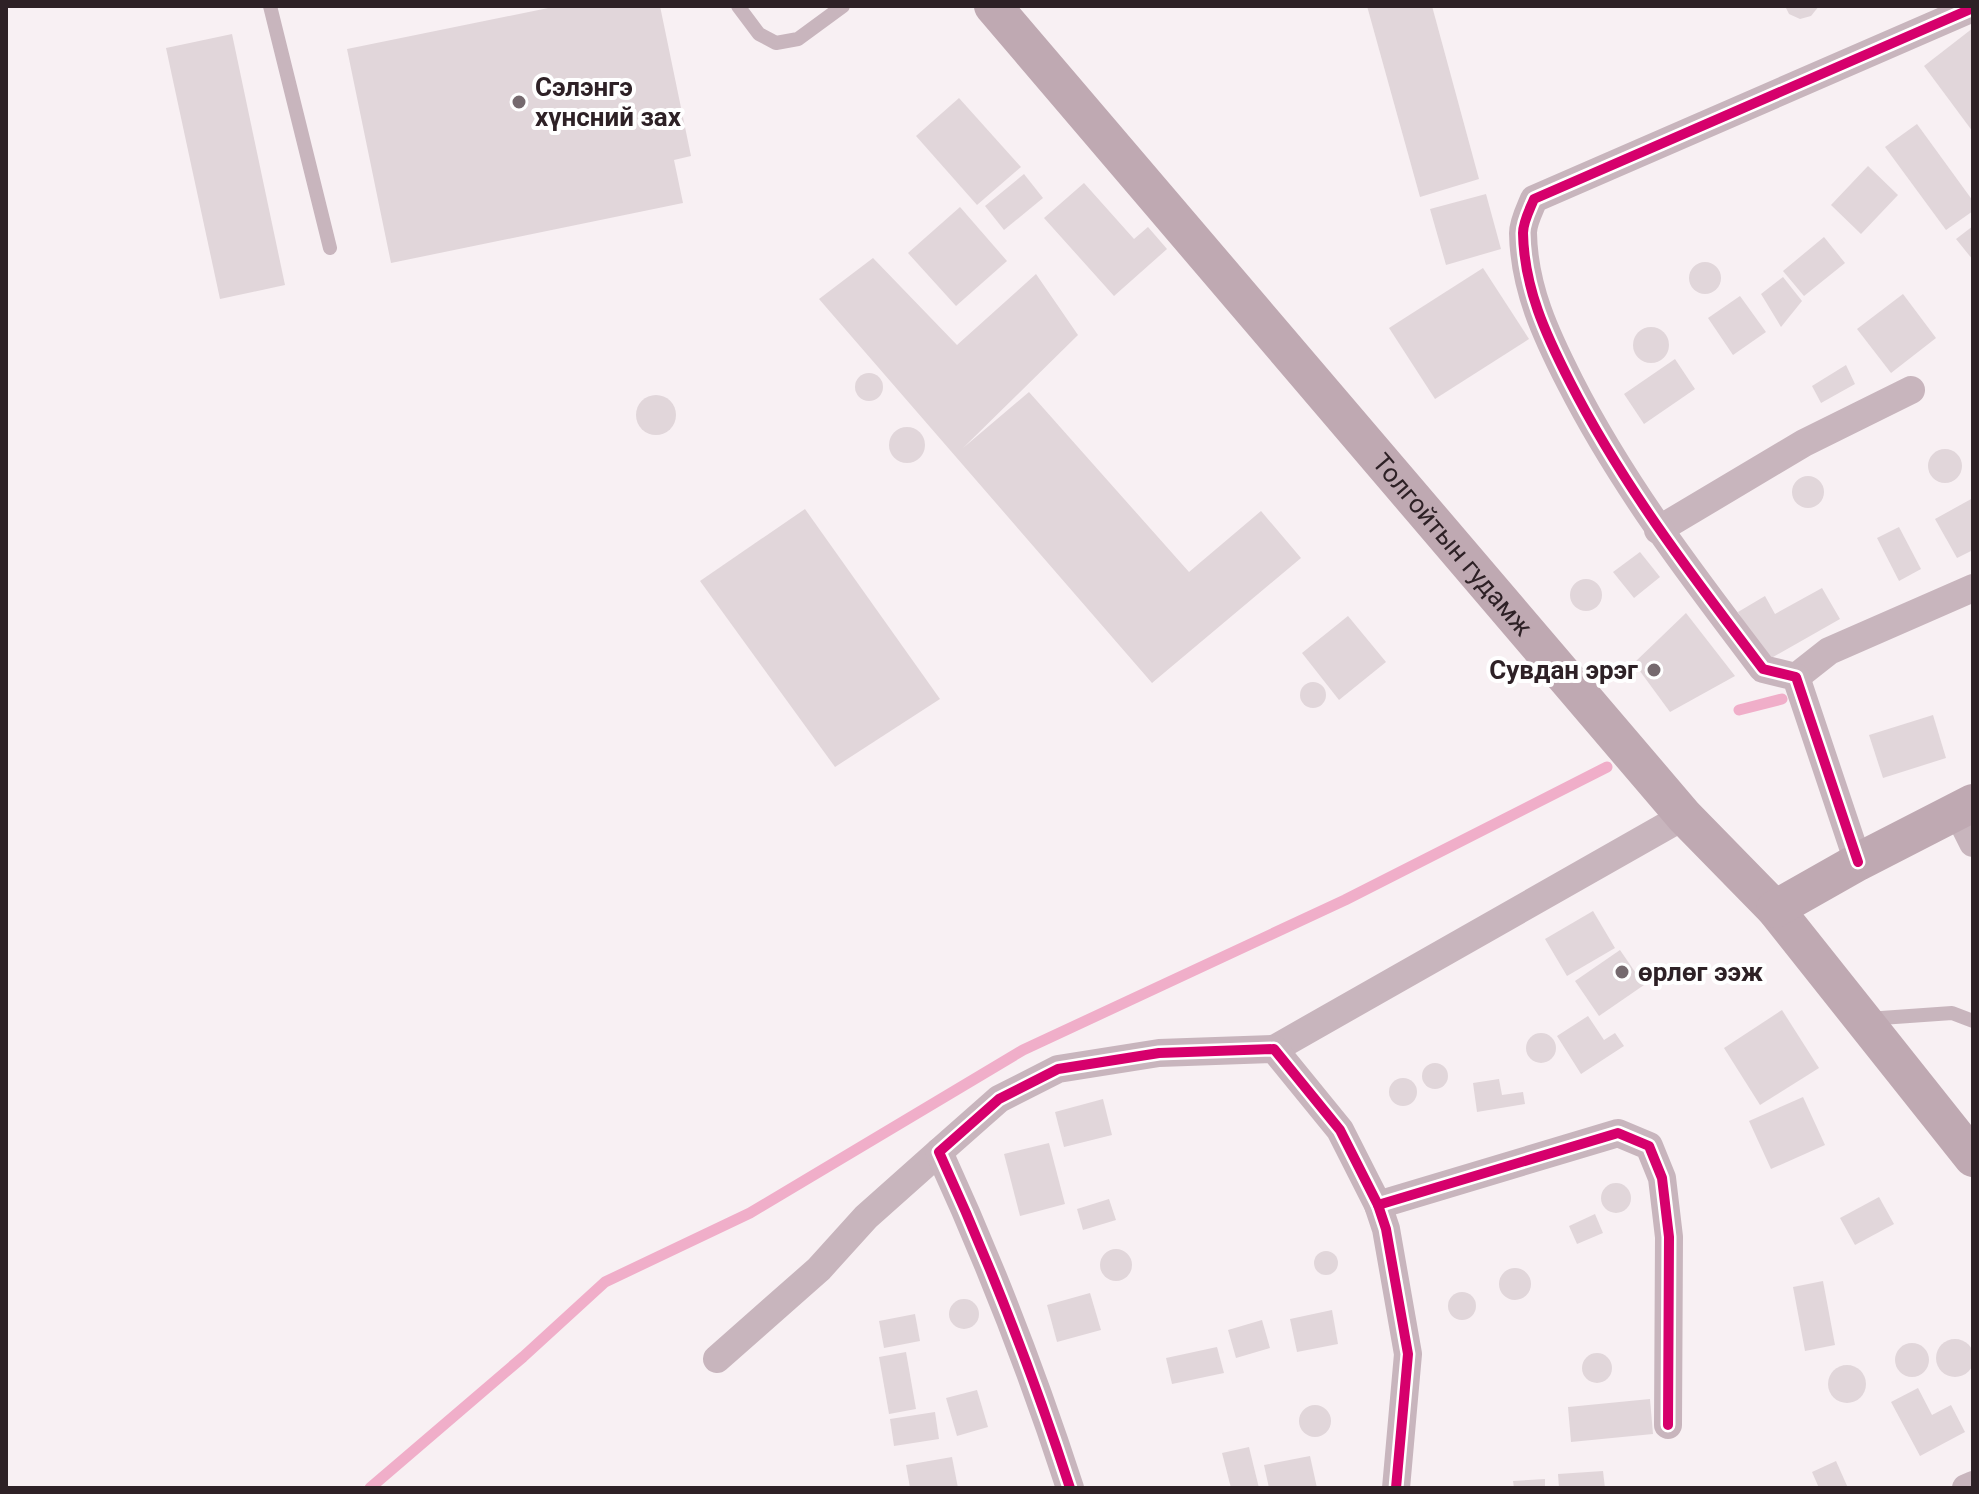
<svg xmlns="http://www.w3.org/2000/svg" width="1979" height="1494" font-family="Roboto,sans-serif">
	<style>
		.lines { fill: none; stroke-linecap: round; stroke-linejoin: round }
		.stream { stroke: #f0aec9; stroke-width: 11 }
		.building { fill: #e1d6da }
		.service { stroke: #c8b5bd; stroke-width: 14 }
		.minor { stroke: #c8b5bd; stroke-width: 28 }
		.secondary { stroke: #bfa9b2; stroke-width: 38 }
		.cycleway-casing { stroke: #fff; stroke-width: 15 }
		.cycleway { stroke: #d6006c; stroke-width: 10 }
		.poi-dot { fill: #75696e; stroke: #fff; stroke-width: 3 }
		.labels { text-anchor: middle; stroke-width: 8; stroke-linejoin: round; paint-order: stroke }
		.poi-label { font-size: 26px; font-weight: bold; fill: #2e2126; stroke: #fff; text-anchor: start }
		.street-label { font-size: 26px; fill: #2e2126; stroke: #fff }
	</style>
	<rect width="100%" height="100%" fill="#f8f0f3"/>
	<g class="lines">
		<!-- stream -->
		<g class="stream">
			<polyline points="1739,710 1782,699"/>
			<polyline points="370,1488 523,1357 605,1282 750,1213 1023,1050 1345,900 1607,767"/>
		</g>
	</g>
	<!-- building -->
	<g class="building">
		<polygon points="558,6 660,6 691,156 674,160 683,203 391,263 347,49"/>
		<polygon points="1367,6 1432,6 1479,179 1420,197"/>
		<polygon points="1785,6 1819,6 1811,16 1800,19 1789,14"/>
		<polygon points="1973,28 1973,132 1924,66"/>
		<polygon points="232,34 285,285 220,299 166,48"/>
		<polygon points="959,98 1021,167 977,205 916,136"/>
		<polygon points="1917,124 1973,201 1973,211 1946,230 1885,147"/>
		<polygon points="1868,166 1898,195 1861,234 1831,205"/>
		<polygon points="1024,174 1043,198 1004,230 985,206"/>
		<polygon points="1084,183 1134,239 1148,227 1167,249 1114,296 1044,218"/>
		<polygon points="1486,194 1501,249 1446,265 1430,209"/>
		<polygon points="960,207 1007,261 956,306 908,253"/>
		<polygon points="1973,226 1973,260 1956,239"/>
		<polygon points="1824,237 1845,263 1804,296 1783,271"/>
		<polygon points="873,258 957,345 1036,274 1078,335 963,448 1029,392 1189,572 1261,511 1301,558 1152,683 819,299"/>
		<circle cx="1705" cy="278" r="16"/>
		<polygon points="1483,268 1529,339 1435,399 1389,328"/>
		<polygon points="1783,277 1802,301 1781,327 1761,294"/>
		<polygon points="1903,294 1936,338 1891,373 1857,329"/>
		<polygon points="1740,296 1766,332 1733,355 1708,318"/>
		<circle cx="1651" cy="345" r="18"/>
		<polygon points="1675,359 1695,389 1644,424 1624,394"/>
		<polygon points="1846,365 1855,384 1821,403 1812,386"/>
		<circle cx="869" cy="387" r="14"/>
		<circle cx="656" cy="415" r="20"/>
		<circle cx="907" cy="445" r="18"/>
		<circle cx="1945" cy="466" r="17"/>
		<circle cx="1808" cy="492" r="16"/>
		<polygon points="1973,498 1973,550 1957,558 1935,519"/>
		<polygon points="805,509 940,699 835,767 700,581"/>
		<polygon points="1899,527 1921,569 1899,581 1877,538"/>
		<polygon points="1640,552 1660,577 1634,598 1613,572"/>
		<circle cx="1586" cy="595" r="16"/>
		<polygon points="1822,588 1840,619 1766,661 1738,612 1765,596 1775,614"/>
		<polygon points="1686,613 1735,676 1670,712 1634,663"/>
		<polygon points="1348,616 1386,662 1339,700 1302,653"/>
		<circle cx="1313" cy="695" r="13"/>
		<polygon points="1933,715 1946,758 1883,778 1869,735"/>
		<polygon points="1593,911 1615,948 1567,976 1545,939"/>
		<polygon points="1620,950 1644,985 1599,1016 1575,981"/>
		<polygon points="1782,1010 1819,1068 1760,1105 1724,1048"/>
		<polygon points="1588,1016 1604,1040 1615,1033 1624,1046 1581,1074 1557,1036"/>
		<circle cx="1541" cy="1048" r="15"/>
		<circle cx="1435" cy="1076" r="13"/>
		<circle cx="1403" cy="1092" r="14"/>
		<polygon points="1499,1079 1502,1095 1523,1092 1525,1104 1477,1112 1473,1083"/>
		<polygon points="1803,1097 1825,1145 1771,1169 1749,1121"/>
		<polygon points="1103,1099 1112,1135 1064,1147 1055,1112"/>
		<polygon points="1049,1143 1065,1204 1020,1216 1004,1154"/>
		<circle cx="1616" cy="1198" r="15"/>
		<polygon points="1879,1197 1894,1224 1855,1245 1840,1218"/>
		<polygon points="1109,1199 1116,1220 1083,1230 1077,1209"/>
		<polygon points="1595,1214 1603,1233 1577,1244 1569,1226"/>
		<circle cx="1116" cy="1265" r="16"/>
		<circle cx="1326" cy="1263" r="12"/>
		<circle cx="1515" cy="1284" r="16"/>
		<polygon points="1823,1281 1835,1345 1805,1351 1793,1287"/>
		<circle cx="1462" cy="1306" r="14"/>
		<polygon points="1090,1293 1101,1330 1057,1342 1047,1305"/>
		<circle cx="964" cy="1314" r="15"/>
		<polygon points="1332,1310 1338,1344 1297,1352 1290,1319"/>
		<polygon points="915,1314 920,1341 884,1348 879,1321"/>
		<polygon points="1262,1320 1270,1348 1236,1358 1228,1330"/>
		<circle cx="1955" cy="1358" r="19"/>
		<circle cx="1912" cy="1360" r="17"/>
		<polygon points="1217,1347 1224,1373 1172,1384 1166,1358"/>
		<polygon points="906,1352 916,1409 889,1414 879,1357"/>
		<circle cx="1597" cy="1368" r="15"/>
		<circle cx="1847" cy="1384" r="19"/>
		<polygon points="1918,1388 1932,1415 1951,1405 1965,1432 1920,1456 1891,1402"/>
		<polygon points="977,1390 988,1427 957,1436 946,1398"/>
		<polygon points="1650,1399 1653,1434 1571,1442 1568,1407"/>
		<circle cx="1315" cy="1421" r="16"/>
		<polygon points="935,1412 939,1439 894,1446 890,1419"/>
		<polygon points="1249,1447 1259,1488 1231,1488 1222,1453"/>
		<polygon points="1310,1456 1317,1488 1269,1488 1264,1465"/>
		<polygon points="952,1457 958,1488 910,1488 906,1465"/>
		<polygon points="1836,1461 1848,1488 1819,1488 1812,1472"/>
		<polygon points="1603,1471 1605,1488 1559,1488 1558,1474"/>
		<polygon points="1545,1479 1545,1488 1514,1488 1513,1481"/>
	</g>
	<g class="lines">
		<!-- service -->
		<g class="service">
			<polyline points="270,6 330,248"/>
			<polyline points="738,6 759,34 776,43 798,39 843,6"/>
			<polyline points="1867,1019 1952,1013 1973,1021"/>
		</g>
		<!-- minor -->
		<g class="minor">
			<polyline points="1658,530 1804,443 1911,390"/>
			<polyline points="1796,677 1829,651 1973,588"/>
			<polyline points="1957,811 1973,843"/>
			<path d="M1858,862L1796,677L1763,669C1693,577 1623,486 1570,382C1546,335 1524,288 1523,233C1523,222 1530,209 1534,199L1973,8"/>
			<polyline points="1274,1049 1684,816"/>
			<polyline points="1378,1205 1618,1133 1649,1146 1662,1178 1669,1237 1668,1425"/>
			<polyline points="717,1359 819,1269 866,1217 939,1152"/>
			<path d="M1070,1488C1033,1374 989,1261 939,1152L999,1099L1058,1069L1159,1053L1274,1049L1340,1130L1378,1205L1386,1229L1408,1354L1396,1488"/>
			<polyline points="1966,1488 1973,1485"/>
		</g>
		<!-- secondary -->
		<g class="secondary">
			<path id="s1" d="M993,6L1684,816L1775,909L1973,1158"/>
			<polyline points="1775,909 1858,862 1973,803"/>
		</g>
		<defs>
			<g id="cycleway">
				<path d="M1858,862L1796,677L1763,669C1693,577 1623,486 1570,382C1546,335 1524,288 1523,233C1523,222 1530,209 1534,199L1973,8"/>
				<polyline points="1378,1205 1618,1133 1649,1146 1662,1178 1669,1237 1668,1425"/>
				<path d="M1070,1488C1033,1374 989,1261 939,1152L999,1099L1058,1069L1159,1053L1274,1049L1340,1130L1378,1205L1386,1229L1408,1354L1396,1488"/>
			</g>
		</defs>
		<!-- cycleway casing -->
		<use href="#cycleway" class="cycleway-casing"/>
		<!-- cycleway -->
		<use href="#cycleway" class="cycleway"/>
	</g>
	<!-- markers -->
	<g class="poi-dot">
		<circle cx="519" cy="102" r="8"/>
		<circle cx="1654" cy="670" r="8"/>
		<circle cx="1622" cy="972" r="8"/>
	</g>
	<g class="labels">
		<!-- poi labels -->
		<g class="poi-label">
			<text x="535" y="96">Сэлэнгэ<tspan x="535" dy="30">хүнсний зах</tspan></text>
			<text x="1638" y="679" text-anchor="end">Сувдан эрэг</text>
			<text x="1638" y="981">өрлөг ээж</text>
		</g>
		<!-- street labels -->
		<g class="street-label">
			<text dy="9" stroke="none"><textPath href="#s1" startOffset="708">Толгойтын гудамж</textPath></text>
		</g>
	</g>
	<!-- border -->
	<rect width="1979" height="1494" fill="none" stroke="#2e2126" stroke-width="16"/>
</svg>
